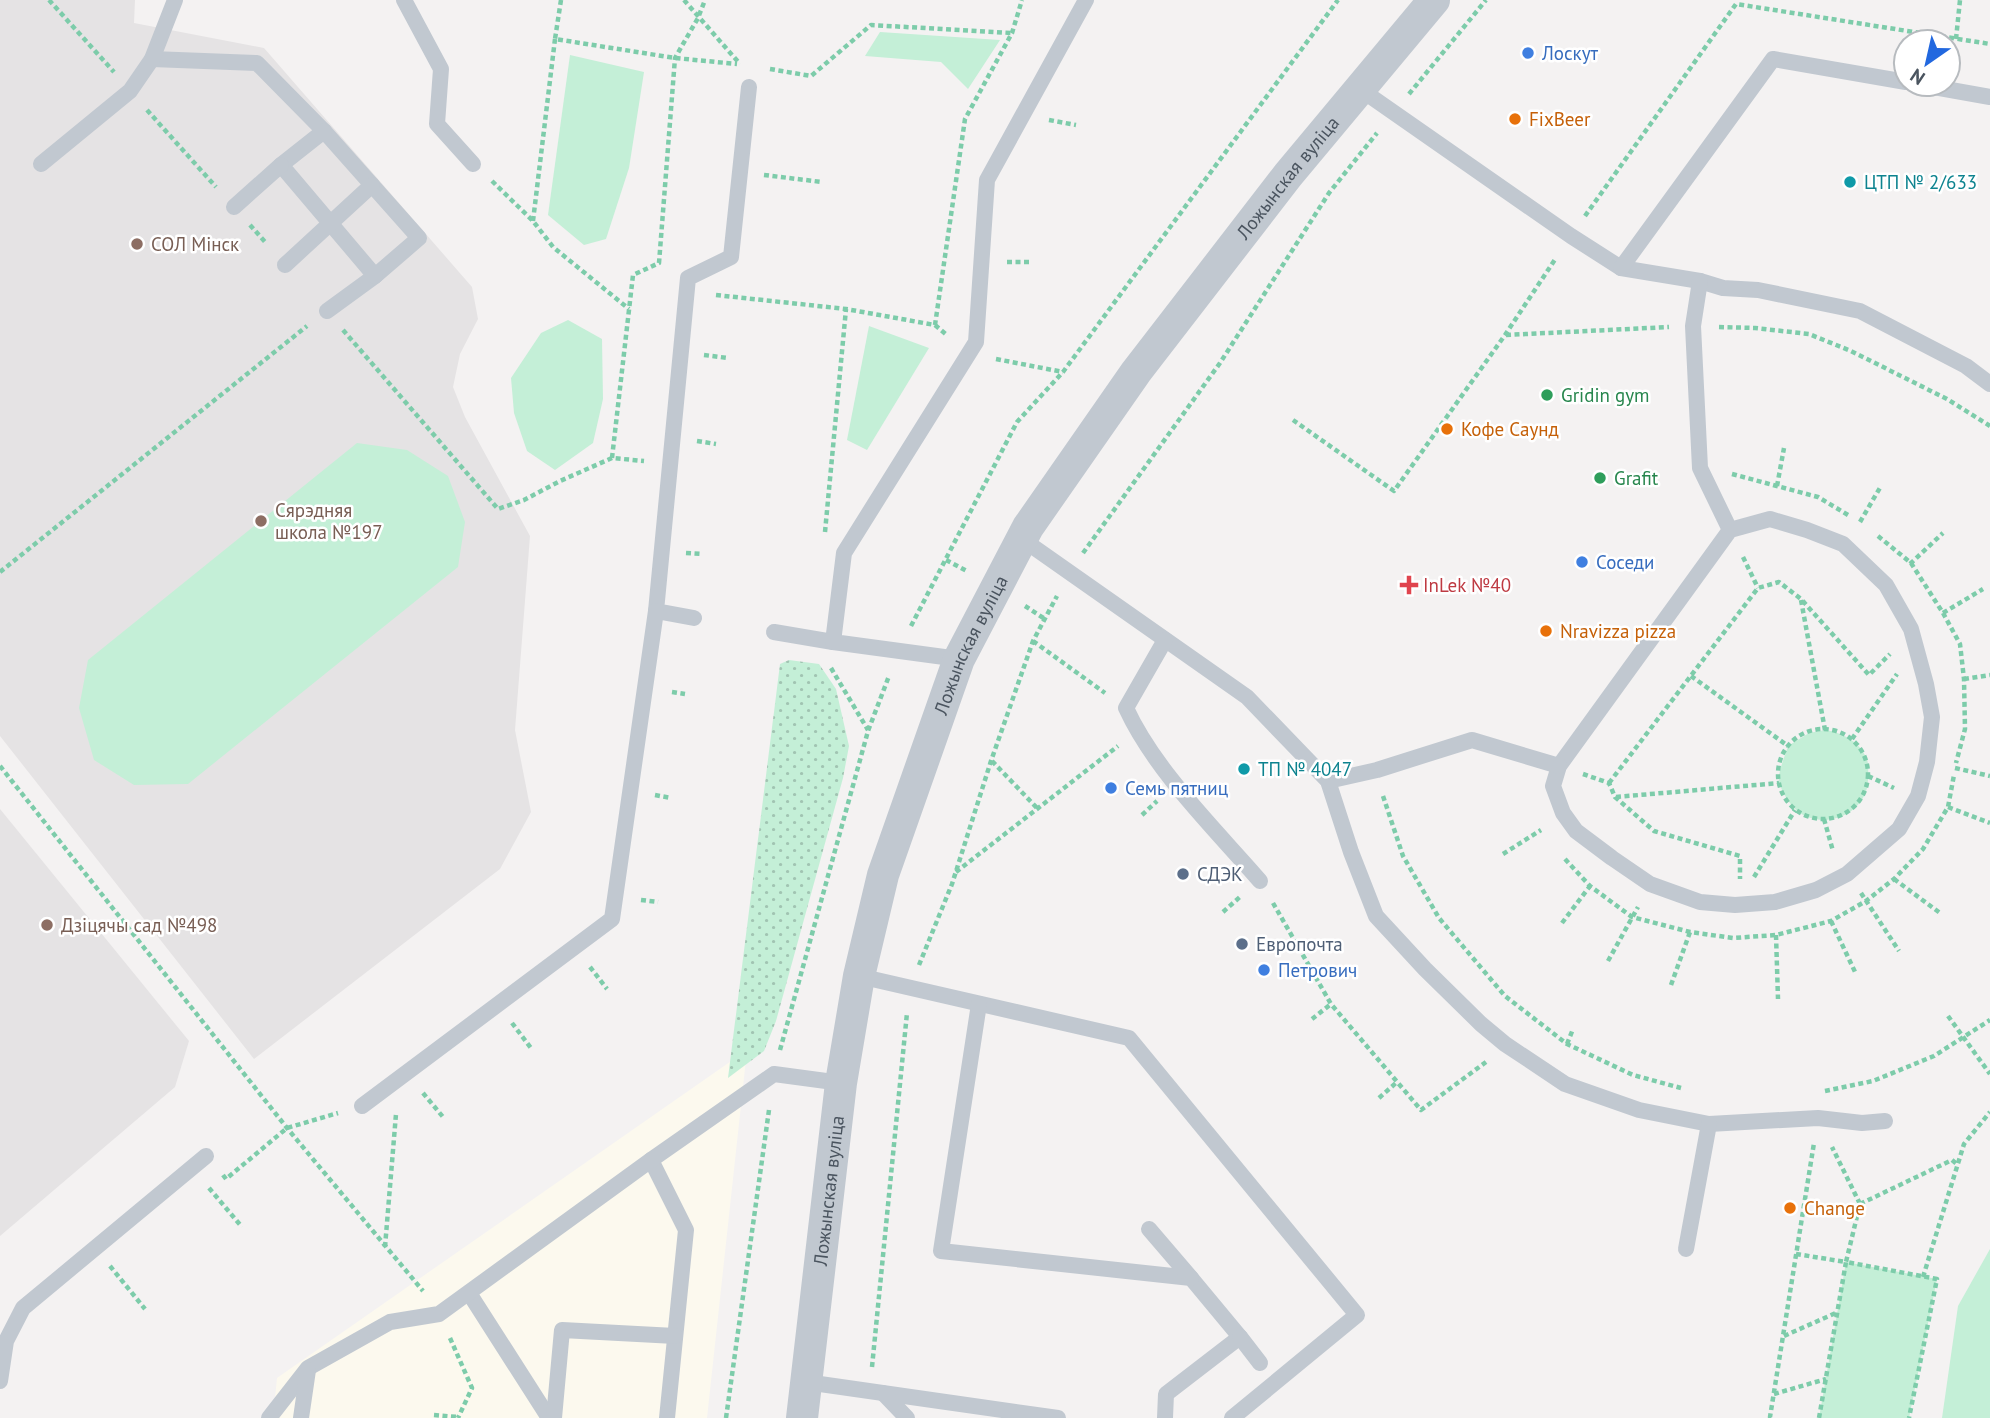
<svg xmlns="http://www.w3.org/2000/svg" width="1990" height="1418" font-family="'PT Sans',sans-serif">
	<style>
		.commercial { fill: #fcf9ee }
		.education { fill: #e5e3e4 }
		.grass { fill: url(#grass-dots) }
		.park { fill: #c4efd7 }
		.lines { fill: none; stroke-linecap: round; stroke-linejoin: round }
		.path { stroke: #7dccaa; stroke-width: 4.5; stroke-dasharray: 5 3.5; stroke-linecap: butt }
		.service { stroke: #c1c8d0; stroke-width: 16 }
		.minor { stroke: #c1c8d0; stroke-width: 32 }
		.shop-dot { fill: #3f7fe0; stroke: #fff; stroke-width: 2.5 }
		.food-dot { fill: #e8710a; stroke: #fff; stroke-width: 2.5 }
		.culture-dot { fill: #0f9aa8; stroke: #fff; stroke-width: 2.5 }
		.education-dot { fill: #8d6e63; stroke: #fff; stroke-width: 2.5 }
		.leisure-dot { fill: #2e9e5b; stroke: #fff; stroke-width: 2.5 }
		.health-dot { fill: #e0444e; stroke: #fff; stroke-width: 2.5 }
		.service-dot { fill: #5c6f8a; stroke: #fff; stroke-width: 2.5 }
		.labels { text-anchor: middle; stroke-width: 5; stroke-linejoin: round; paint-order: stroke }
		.shop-label { font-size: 19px; fill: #366cbe; stroke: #fff; text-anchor: start }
		.food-label { font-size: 19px; fill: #c56008; stroke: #fff; text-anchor: start }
		.street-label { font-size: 19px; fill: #4a545f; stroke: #fff }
		.culture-label { font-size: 19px; fill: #0d838f; stroke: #fff; text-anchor: start }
		.education-label { font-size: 19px; fill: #785e54; stroke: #fff; text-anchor: start }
		.leisure-label { font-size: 19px; fill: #27864d; stroke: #fff; text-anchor: start }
		.health-label { font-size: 19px; fill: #be3a42; stroke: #fff; text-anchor: start }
		.service-label { font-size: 19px; fill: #4e5e75; stroke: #fff; text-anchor: start }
	</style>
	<defs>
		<pattern id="grass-dots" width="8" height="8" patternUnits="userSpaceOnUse" patternTransform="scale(1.75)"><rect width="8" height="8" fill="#c4efd7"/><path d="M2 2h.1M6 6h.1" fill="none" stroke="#a1c4b2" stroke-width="1.8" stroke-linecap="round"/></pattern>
	</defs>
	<rect width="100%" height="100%" fill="#f4f2f2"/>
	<!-- commercial -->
	<polygon class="commercial" points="747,1050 707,1418 273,1418 277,1378"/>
	<!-- education -->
	<g class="education">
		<polygon points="0,0 135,0 134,23 264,48 472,287 478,319 460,354 453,387 465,417 530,536 515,730 531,812 500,869 254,1059 0,736"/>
		<polygon points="0,809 189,1041 175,1087 0,1236"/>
	</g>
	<!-- grass -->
	<polygon class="grass" points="789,660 819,664 836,689 849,746 843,778 776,1021 764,1051 728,1078 780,664"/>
	<!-- park -->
	<g class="park">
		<polygon points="880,32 1000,40 968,89 941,62 865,56"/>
		<polygon points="570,55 644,72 629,168 606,239 584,245 548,215"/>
		<polygon points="568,320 602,339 603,399 593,443 555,470 527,451 514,413 511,378 541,333"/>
		<polygon points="869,326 929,348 867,450 847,440"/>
		<polygon points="357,443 407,450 448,476 465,522 458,567 188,784 134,785 94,760 79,708 88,660"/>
		<path d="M1825,730C1843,733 1859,741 1867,759C1869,766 1868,773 1868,780C1867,815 1822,832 1796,810C1791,805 1786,798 1783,792C1782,790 1780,785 1779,782C1778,770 1785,757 1788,746L1809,733Z"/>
		<polygon points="1990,1249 1990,1418 1942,1418 1958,1306"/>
		<polygon points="1846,1262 1937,1279 1909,1418 1819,1418"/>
	</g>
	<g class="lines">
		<!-- path -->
		<g class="path">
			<polyline points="49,0 114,72"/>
			<polyline points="561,0 555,39 675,58 737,64"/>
			<polyline points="684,0 740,64"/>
			<polyline points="1956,39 1960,0"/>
			<polyline points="770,69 811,76 871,25 1012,33"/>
			<polyline points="1409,94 1486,0"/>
			<polyline points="147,110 216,187"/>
			<polyline points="1049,120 1076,125"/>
			<polyline points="764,175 822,182"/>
			<polyline points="492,181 533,221 553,247 629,309"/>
			<polyline points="1585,216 1736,4 1990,44"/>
			<polyline points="533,221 555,39"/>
			<polyline points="250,225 267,244"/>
			<polyline points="1007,262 1031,262"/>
			<polyline points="716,295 846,309 935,325 965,119 1012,33 1022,0"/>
			<polyline points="935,325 948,336"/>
			<polyline points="1719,327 1755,328 1809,334 1851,351 1947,399 1990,426"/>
			<polyline points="343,330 498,509 524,500 560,481 612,458 644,461"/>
			<polyline points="1506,335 1669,327"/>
			<polyline points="704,355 728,358"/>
			<polyline points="996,359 1063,372"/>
			<polyline points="1293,420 1394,491 1505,335 1556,258"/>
			<polyline points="697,441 716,444"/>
			<polyline points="612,458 633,275 659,263 675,58 698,18 705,0"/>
			<polyline points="1732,474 1818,497 1848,515"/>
			<polyline points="1777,486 1784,448"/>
			<polyline points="1860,522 1881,486"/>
			<polyline points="825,532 846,309"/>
			<polyline points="1878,536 1911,563 1943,613 1960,644 1964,679 1965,729 1956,763"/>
			<polyline points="686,553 702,554"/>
			<polyline points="1083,553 1220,363 1329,193 1377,133"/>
			<polyline points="1743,557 1758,588"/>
			<polyline points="946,560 967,571"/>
			<polyline points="1910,564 1943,533"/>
			<polyline points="0,572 307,326"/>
			<polyline points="1801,600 1825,730"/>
			<polyline points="1025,606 1045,619"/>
			<polyline points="1943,613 1983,589"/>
			<polyline points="911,626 1017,422 1063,372 1338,0"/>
			<polyline points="1033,641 1105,693"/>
			<polyline points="831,668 868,730"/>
			<polyline points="1691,676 1788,746"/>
			<polyline points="1964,679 1990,675"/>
			<polyline points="672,692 685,694"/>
			<circle cx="1823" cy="774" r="45"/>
			<polyline points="1852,739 1897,674"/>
			<polyline points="992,761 1037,808"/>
			<polyline points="0,766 287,1128 423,1291"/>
			<polyline points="1955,768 1990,776"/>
			<polyline points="1583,774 1609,783 1615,797 1654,831 1740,856 1740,879"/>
			<polyline points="1868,776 1894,788"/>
			<polyline points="1609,783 1758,588 1779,582 1801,599 1869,675 1890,654"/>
			<polyline points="655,795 671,798"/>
			<polyline points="1383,796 1403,856 1439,918 1505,996 1567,1044 1633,1075 1681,1088"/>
			<polyline points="1616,797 1779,783"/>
			<polyline points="1948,807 1990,823"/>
			<polyline points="1142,815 1157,801"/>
			<polyline points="1824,819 1833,851"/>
			<polyline points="1503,854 1541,830"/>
			<polyline points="1565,859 1590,886 1632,917 1690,932 1733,938 1776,935 1831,921 1866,901 1894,879 1923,849 1948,807 1954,775"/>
			<polyline points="956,872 1118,746"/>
			<polyline points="1754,877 1795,810"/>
			<polyline points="1894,879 1940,913"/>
			<polyline points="1861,893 1899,951"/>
			<polyline points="641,900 658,902"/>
			<polyline points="1273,903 1331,1004 1421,1110 1486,1062"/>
			<polyline points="1223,912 1241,896"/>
			<polyline points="1831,921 1856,974"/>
			<polyline points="1562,923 1590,886"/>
			<polyline points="1776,935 1778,999"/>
			<polyline points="1608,961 1638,907"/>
			<polyline points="919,965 952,884 991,761 1033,641 1057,596"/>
			<polyline points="590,967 607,989"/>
			<polyline points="1671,985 1690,932"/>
			<polyline points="1948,1016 1990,1074"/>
			<polyline points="1312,1019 1331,1004"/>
			<polyline points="512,1023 531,1048"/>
			<polyline points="1567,1044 1573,1029"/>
			<polyline points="780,1050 868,731 889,676"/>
			<polyline points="1825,1091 1873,1081 1934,1056 1990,1020"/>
			<polyline points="423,1093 443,1117"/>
			<polyline points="1379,1098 1397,1082"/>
			<polyline points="223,1175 226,1179 287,1128 338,1113"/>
			<polyline points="209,1188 242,1227"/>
			<polyline points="1860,1204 1952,1160 1958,1165"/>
			<polyline points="385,1247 396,1114"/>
			<polyline points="1796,1254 1846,1262 1860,1204 1832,1147"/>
			<polyline points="110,1266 145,1309"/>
			<polyline points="1923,1277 1964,1144 1990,1112"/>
			<polyline points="1784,1336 1838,1312"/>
			<polyline points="450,1338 472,1388 458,1418"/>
			<polyline points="872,1367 907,1013"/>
			<polyline points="1774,1394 1826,1379"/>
			<polyline points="434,1415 458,1417"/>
			<polyline points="726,1418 769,1110"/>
			<polyline points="1771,1418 1770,1417 1814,1143"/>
			<polyline points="1819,1418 1846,1262 1937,1279 1909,1418"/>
		</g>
		<!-- service -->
		<g class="service">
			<polyline points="404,0 441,69 437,124 473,164"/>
			<polyline points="152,59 257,63 324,131 419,238 375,276 327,311"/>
			<polyline points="1917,84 1990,97"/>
			<polyline points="1360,89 1571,236 1621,268 1700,281 1723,288 1758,290 1860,311 1966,366 1990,384"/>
			<polyline points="324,131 281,165 375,276"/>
			<polyline points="41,164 130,91 152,59 175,0"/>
			<polyline points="234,207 281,165"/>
			<polyline points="285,265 372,185"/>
			<polyline points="1621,268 1773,59 1906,82"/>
			<polyline points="1700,281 1693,326 1700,468 1730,530 1559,766 1553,786 1563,813 1576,831 1612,858 1650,884 1700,902 1735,905 1775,902 1816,890 1847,874 1899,829 1918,796 1927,762 1932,717 1926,684 1911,629 1886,585 1843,544 1807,530 1770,519 1730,530"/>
			<polyline points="1022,539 1247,697 1328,781 1351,852 1376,916 1425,969 1481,1024 1505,1044 1565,1084 1639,1110 1709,1124 1818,1118 1862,1123 1885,1121"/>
			<polyline points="694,618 656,611 688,278 731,257 749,87"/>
			<polyline points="774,632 833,642"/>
			<path d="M1165,640L1126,708C1155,771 1215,829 1260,881"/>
			<polyline points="959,659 833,642 844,553 976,342 987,180 1086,0"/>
			<polyline points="1328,781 1377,770 1472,740 1559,766"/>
			<polyline points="859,976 1129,1038 1357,1315 1232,1418"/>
			<polyline points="979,1004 941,1251 1191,1278 1240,1337 1166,1394 1165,1418"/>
			<polyline points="362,1106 612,919 656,611"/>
			<polyline points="651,1160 686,1230 667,1418"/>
			<polyline points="1149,1229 1191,1278"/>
			<polyline points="1686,1249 1709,1124"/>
			<polyline points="469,1293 549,1418"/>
			<polyline points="1240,1337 1260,1363"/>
			<polyline points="0,1381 6,1341 23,1308 206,1156"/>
			<polyline points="806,1382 1058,1418"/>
			<polyline points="883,1393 907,1418"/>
			<polyline points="269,1418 308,1368 390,1322 439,1314 651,1160 774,1074 841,1083"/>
			<polyline points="301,1418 308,1370"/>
			<polyline points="554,1418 562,1330 675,1336"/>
		</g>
		<!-- minor -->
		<path class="minor" id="s1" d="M802,1418L841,1083L859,976L883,875L959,659L1028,527L1136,372L1288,175L1434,0"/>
	</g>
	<!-- markers -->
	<g class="shop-dot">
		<circle cx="1528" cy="53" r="7"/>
		<circle cx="1582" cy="562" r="7"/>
		<circle cx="1111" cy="788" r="7"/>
		<circle cx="1264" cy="970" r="7"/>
	</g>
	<g class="food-dot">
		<circle cx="1515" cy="119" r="7"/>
		<circle cx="1447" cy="429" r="7"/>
		<circle cx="1546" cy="631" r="7"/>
		<circle cx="1790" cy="1208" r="7"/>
	</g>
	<g class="culture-dot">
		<circle cx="1850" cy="182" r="7"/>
		<circle cx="1244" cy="769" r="7"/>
	</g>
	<g class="education-dot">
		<circle cx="137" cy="244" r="7"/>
		<circle cx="261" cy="521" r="7"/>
		<circle cx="47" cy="925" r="7"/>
	</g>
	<g class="leisure-dot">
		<circle cx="1547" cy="395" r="7"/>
		<circle cx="1600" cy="478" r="7"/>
	</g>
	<path class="health-dot" d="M1405.5 574.5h7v7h7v7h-7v7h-7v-7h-7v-7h7z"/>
	<g class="service-dot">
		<circle cx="1183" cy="874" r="7"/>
		<circle cx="1242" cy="944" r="7"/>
	</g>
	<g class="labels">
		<!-- shop labels -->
		<g class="shop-label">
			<text x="1542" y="60">Лоскут</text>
			<text x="1596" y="569">Соседи</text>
			<text x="1125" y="795">Семь пятниц</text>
			<text x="1278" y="977">Петрович</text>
		</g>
		<!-- food labels -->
		<g class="food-label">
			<text x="1529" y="126">FixBeer</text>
			<text x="1461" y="436">Кофе Саунд</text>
			<text x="1560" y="638">Nravizza pizza</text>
			<text x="1804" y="1215">Change</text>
		</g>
		<!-- street labels -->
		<g class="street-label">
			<text dy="7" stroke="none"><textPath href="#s1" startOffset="1363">Ложынская вуліца</textPath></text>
			<text dy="7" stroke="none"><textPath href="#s1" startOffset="796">Ложынская вуліца</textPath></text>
			<text dy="7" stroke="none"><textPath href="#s1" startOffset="229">Ложынская вуліца</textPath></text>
		</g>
		<!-- culture labels -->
		<g class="culture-label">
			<text x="1864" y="189">ЦТП № 2/633</text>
			<text x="1258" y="776">ТП № 4047</text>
		</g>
		<!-- education labels -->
		<g class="education-label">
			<text x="151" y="251">СОЛ Мінск</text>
			<text x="275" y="517">Сярэдняя<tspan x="275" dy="22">школа №197</tspan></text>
			<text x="61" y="932">Дзіцячы сад №498</text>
		</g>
		<!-- leisure labels -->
		<g class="leisure-label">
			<text x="1561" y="402">Gridin gym</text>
			<text x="1614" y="485">Grafit</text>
		</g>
		<!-- health labels -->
		<g class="health-label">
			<text x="1423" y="592">InLek №40</text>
		</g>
		<!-- service labels -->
		<g class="service-label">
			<text x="1197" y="881">СДЭК</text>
			<text x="1256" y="951">Европочта</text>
		</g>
	</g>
	<!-- north arrow -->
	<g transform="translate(1927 63) rotate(214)"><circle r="33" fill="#ffffff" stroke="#b7bbbf" stroke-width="2"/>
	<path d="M0-5L12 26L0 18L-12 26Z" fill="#2268df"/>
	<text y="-10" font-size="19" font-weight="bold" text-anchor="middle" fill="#4a545f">N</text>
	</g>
</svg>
